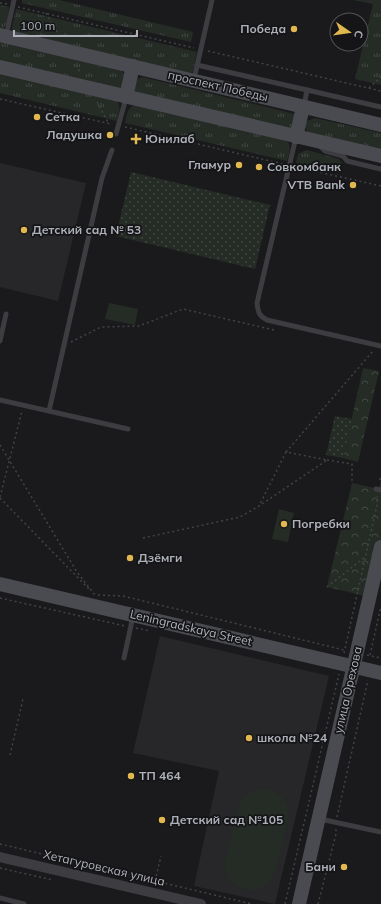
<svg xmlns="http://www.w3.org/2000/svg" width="381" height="904" font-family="Mulish,sans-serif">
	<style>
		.built { fill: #272629 }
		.grass { fill: url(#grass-tufts) }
		.forest { fill: url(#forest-crowns) }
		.park { fill: url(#park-dots) }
		.pitch { fill: #252c26 }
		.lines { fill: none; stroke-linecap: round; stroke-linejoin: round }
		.path { stroke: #424348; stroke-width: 1.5; stroke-dasharray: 2 3; stroke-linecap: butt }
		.lane { stroke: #3c3c41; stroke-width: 5 }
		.street { stroke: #3c3c41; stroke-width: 10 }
		.secondary { stroke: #4a4b51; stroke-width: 14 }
		.poi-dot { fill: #e0b84f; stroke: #151517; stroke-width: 1.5 }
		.labels { text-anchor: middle; stroke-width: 3.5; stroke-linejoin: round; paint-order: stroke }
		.poi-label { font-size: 12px; font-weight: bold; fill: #aeb1ba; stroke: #151517; text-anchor: start }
		.street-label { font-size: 12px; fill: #aeb1ba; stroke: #151517 }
	</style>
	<defs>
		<pattern id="grass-tufts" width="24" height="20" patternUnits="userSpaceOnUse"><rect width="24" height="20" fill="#252c26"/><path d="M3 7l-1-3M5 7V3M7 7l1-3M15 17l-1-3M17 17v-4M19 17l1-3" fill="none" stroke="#424843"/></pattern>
		<pattern id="forest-crowns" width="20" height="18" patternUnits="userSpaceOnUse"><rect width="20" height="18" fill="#252c26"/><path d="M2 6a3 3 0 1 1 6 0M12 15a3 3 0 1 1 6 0" fill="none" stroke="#424843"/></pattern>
		<pattern id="park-dots" width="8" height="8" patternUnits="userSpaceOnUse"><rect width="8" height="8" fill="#252c26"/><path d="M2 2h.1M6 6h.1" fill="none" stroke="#424843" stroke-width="1.8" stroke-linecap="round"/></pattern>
	</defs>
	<rect width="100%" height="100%" fill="#1a1a1c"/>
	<!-- built -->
	<g class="built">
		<polygon points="0,163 86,183 58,301 0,287"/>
		<polygon points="160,636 329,676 275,904 194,886 219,771 133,753"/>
	</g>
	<!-- grass -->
	<g class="grass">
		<polygon points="22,0 59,0 193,32 191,42 22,3"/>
		<polygon points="353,0 381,0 381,85 355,79 373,4"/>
		<path d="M0,5L9,7C8,16 8,27 0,32Z"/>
		<polygon points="16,9 197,52 193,71 191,73 12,32 12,27"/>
		<polygon points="0,42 121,71 125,74 125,85 120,89 0,62"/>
		<path d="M0,72L117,101C122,107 118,114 117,121L0,93Z"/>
		<polygon points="142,77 291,113 294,114 296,116 291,129 135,92 134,91 135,82 138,79"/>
		<path d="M136,104L287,141C292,147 289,154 287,161L125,123C127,114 127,108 136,104Z"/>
		<polygon points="315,118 381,133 381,150 308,132 305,127 307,121"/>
		<polygon points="307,150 339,159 342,163 340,173 296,163 298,154 304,151"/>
	</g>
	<!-- forest -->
	<g class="forest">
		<polygon points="363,368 379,371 358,462 343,458"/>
		<polygon points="381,479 381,547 370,597 327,587 352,483 379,489"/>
	</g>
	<!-- park -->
	<g class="park">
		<polygon points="131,172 270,205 255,269 116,236"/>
		<polygon points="335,416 352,419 343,458 326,455"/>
	</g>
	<!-- pitch -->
	<g class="pitch">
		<polygon points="109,303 138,309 135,325 105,319"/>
		<polygon points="279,509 294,513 288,542 272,539"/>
		<path d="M259,789C277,788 287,797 289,815L275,871C265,901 225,893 225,862L240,803L248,794Z"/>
	</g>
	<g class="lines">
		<!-- path -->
		<g class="path">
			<polyline points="0,3 7,4"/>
			<polyline points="18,7 194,48"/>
			<polyline points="46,13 60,37"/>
			<polyline points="208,51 381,91"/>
			<polyline points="76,65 81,74"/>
			<polyline points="369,88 381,77"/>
			<polyline points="0,99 111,124"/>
			<polyline points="97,102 109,124"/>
			<polyline points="125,127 283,164"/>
			<polyline points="296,167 381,186"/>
			<polyline points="71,342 101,327 139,326 183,309 274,330"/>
			<polyline points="0,445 77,572 95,595"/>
			<polyline points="286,452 373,351"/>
			<polyline points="327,460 352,464 352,483"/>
			<polyline points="379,479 381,479"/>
			<polyline points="0,497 22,411"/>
			<polyline points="0,498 89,589"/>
			<polyline points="143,538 240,517 259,506 327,460 286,452 259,506"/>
			<polyline points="327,587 365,557"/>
			<polyline points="98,595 123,596 344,650"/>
			<polyline points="0,598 125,626"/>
			<polyline points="136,628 150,631"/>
			<polyline points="344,653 377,505 377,496"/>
			<polyline points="367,655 381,658"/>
			<polyline points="370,655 381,606"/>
			<polyline points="10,755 23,699"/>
			<polyline points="337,817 368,680"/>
			<polyline points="0,844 252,904"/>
			<polyline points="0,868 53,880"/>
			<polyline points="155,881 161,856"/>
			<polyline points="285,904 339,674"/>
			<polyline points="318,904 336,834 336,829"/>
		</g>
		<!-- lane -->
		<g class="lane">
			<polyline points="6,36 14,0"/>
			<polyline points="197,65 307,90 304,106"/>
			<polyline points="194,79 212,0"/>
			<polyline points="307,90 381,107"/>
			<polyline points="116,134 126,98"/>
			<path d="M296,137L257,303C258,312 259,316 267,320L381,346"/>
			<polyline points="319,145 325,151 343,156 347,161 381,169"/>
			<polyline points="0,341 6,314"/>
			<polyline points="0,400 128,429"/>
			<polyline points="49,411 102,178 112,150"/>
			<polyline points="376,489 381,490"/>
			<polyline points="124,658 133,616"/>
			<polyline points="320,819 381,832"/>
			<polyline points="0,898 24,904"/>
		</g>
		<!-- street -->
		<polyline class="street" points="0,857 201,904"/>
		<!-- secondary -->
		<g class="secondary">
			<polyline points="0,35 381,125"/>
			<polyline points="0,67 381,156"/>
			<polyline points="126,97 133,66"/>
			<polyline points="296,137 303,107"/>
			<polyline points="0,584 381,673"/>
			<polyline points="299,904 381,547"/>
		</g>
	</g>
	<!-- markers -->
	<g class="poi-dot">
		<circle cx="294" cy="29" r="4"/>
		<circle cx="37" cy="117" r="4"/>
		<circle cx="110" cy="135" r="4"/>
		<path d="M134 133h4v4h4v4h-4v4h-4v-4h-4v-4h4z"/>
		<circle cx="239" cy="165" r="4"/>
		<circle cx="259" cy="167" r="4"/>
		<circle cx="353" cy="185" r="4"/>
		<circle cx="24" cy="230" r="4"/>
		<circle cx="284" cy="524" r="4"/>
		<circle cx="130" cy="558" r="4"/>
		<circle cx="249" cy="738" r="4"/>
		<circle cx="131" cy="776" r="4"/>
		<circle cx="162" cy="820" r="4"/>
		<circle cx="344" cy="867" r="4"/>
	</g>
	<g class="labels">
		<!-- poi labels -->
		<g class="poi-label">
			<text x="286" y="33" text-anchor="end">Победа</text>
			<text x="45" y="121">Сетка</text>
			<text x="102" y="139" text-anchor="end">Ладушка</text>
			<text x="145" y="143">Юнилаб</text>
			<text x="231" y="169" text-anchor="end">Гламур</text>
			<text x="267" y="171">Совкомбанк</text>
			<text x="345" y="189" text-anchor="end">VTB Bank</text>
			<text x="32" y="234">Детский сад № 53</text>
			<text x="292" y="528">Погребки</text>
			<text x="138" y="562">Дзёмги</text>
			<text x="257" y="742">школа №24</text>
			<text x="139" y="780">ТП 464</text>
			<text x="170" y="824">Детский сад №105</text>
			<text x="336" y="871" text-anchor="end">Бани</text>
		</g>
		<!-- street labels -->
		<g class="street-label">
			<text transform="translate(218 86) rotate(13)" y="4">проспект Победы</text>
			<text transform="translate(191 628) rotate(13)" y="4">Leningradskaya Street</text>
			<text transform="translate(348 690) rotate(-77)" y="4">улица Орехова</text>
			<text transform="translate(104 868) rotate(13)" y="4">Хетагуровская улица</text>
		</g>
	</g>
	<!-- north arrow -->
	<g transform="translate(349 32) rotate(103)"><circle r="19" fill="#151517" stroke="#525358"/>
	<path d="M0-3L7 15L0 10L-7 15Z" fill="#e0b84f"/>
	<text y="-6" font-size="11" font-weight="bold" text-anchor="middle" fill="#aeb1ba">С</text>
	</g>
	<!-- scale -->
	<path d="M14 30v6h123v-6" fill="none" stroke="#aeb1ba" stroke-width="2"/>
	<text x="20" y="30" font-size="12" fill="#aeb1ba" stroke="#151517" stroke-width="3" paint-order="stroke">100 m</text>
</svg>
